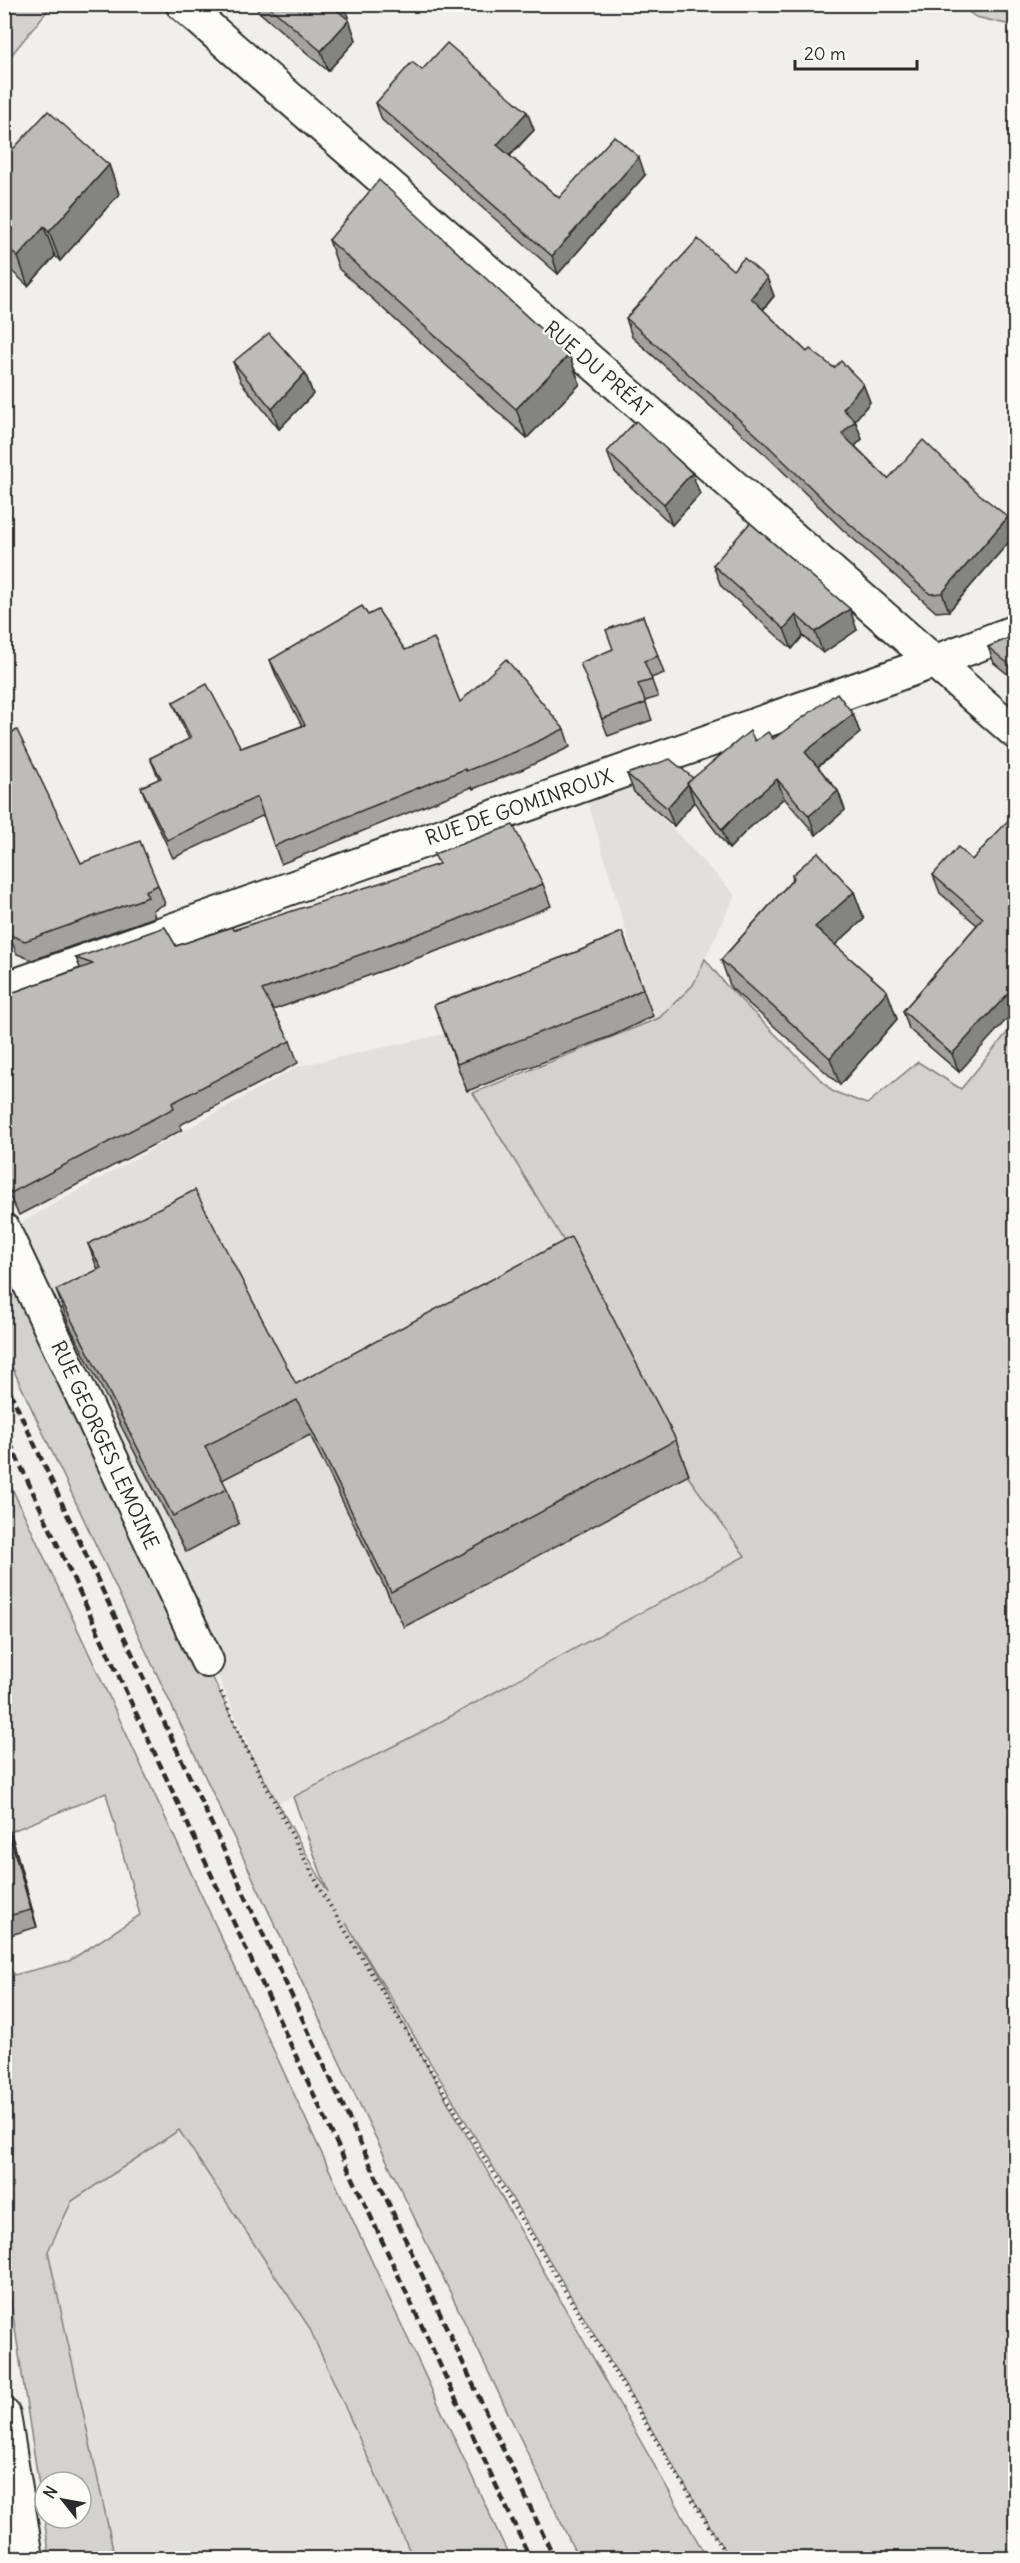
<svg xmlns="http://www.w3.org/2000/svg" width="1020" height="2563" font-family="Delius,sans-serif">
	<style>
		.built { fill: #e1e0dc }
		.green { fill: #d3d2cf; stroke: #7f7e7d; stroke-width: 1.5; fill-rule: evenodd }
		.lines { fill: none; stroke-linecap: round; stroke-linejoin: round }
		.street-casing { stroke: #2b2b2b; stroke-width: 36 }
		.path { stroke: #2b2b2b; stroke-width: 4; stroke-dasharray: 1.5 4.5; stroke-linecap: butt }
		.street { stroke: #fdfcf7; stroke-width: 32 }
		.rail { stroke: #2b2b2b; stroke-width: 4.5; stroke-dasharray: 9 4.5; stroke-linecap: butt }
		.wall { fill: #a3a29e; stroke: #2b2b2b; stroke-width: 1.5 }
		.shaded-wall { fill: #848481; stroke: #2b2b2b; stroke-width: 1.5 }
		.building { fill: #bdbcb8; stroke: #2b2b2b; stroke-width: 1.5 }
		.labels { text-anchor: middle; stroke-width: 4.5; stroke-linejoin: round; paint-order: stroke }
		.street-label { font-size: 20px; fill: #2b2b2b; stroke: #fdfcf7 }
	</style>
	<rect width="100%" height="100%" fill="#f0efeb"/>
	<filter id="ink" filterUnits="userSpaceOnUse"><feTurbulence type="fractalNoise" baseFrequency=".0167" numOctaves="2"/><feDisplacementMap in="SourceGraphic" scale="12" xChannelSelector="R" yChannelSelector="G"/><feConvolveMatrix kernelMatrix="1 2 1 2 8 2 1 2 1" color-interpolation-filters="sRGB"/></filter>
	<g filter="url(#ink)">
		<!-- built -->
		<g class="built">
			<polygon points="619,772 735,895 693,985 659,1018 474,1093 580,1267 689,1478 745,1556 427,1729 275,1805 19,1224 299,1066 449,1033 634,958 583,785"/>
			<polygon points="179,2130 309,2327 413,2558 115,2558 48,2251 72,2202"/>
		</g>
		<!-- green -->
		<g class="green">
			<polygon points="5,4 52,5 5,63 4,5"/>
			<polygon points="958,5 1015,5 1015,26 976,17"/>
			<polygon points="705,959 726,985 832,1091 867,1104 918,1062 961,1089 1015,1023 1015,2558 729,2558 346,1923 707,2558 578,2558 349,2082 5,1352 4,1240 31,1289 242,1740 328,1892 293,1797 427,1729 745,1556 689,1478 580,1267 473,1093 659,1018 693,985"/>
			<path d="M4,1471L510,2558H413L309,2327L179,2130L72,2201L48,2251L115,2558H50L5,2263V1960L14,1975L69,1961L140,1915L106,1793L5,1834ZM45,2482H81V2518H45Z"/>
		</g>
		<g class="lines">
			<defs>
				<g id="street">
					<polyline points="182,4 1016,733"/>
					<polyline points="4,989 933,662 1016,631"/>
					<polyline points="4,1230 207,1661"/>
					<polyline points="4,2415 27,2558"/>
				</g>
			</defs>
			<!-- street casing -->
			<use href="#street" class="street-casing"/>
			<!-- path -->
			<polyline class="path" points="221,1692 242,1740 323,1894 728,2558"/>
			<!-- street -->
			<use href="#street" class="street"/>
			<!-- rail -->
			<g class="rail">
				<polyline points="4,1379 554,2558"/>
				<polyline points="4,1430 530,2558"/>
			</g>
		</g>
		<!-- wall -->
		<g class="wall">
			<polygon points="256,4 344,4 349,17 347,19 349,20 356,40 328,71 258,11"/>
			<polygon points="422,70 527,112 534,130 510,156 559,198 645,175 558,274 382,120 376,103"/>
			<polygon points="4,159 109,165 119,194 60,261 55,256 28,286 4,264"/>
			<polygon points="329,240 569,355 580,384 527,438 339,269"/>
			<polygon points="733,270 767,278 774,296 763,310 807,352 863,384 870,402 855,420 862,439 855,446 888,479 1015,535 949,611 936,612 842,529 768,457 632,337 626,318"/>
			<polygon points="233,362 305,373 313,394 279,429 241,382"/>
			<polygon points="607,452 700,494 672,525 615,472"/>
			<polygon points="713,565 857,630 823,653 803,636 792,649 721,586"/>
			<polygon points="368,615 460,702 564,729 570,747 521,770 473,789 472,787 281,864 264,815 173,858 148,805 141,787 159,779 150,758 189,739 180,720 173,702 241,748 302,726 277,678 270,660"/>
			<polygon points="643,616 664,673 651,678 658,697 645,701 652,720 608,736 587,680"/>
			<polygon points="1016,635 1016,681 994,663 988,647"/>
			<polygon points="853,714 860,733 818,767 838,791 845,810 816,835 784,798 746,831 729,849 694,802 674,826 634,792 627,774 693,778 755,741 773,739"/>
			<polygon points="4,736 81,863 158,885 165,904 153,910 155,917 32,960 17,954 4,924"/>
			<polygon points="1016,812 959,1072 909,1029 903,1011 977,925 940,893 933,875 972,860"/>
			<polygon points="792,875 854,892 864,919 835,945 887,991 897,1019 840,1085 731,988 721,960 793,879"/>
			<polygon points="543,884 551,906 462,942 273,1010 290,1041 298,1063 180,1125 182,1130 19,1215 4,1186 4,1005 9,1003 6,995 80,968 76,958 176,946 233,930"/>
			<polygon points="622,932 653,1016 614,1035 467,1091 434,1005 579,951"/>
			<polygon points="88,1244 296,1384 676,1440 689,1475 404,1627 310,1435 222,1480 227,1489 239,1524 186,1552 69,1325 56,1290 98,1270"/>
			<polygon points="4,1823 6,1823 13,1840 37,1927 4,1937"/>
		</g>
		<!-- shaded-wall -->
		<g class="shaded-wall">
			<polygon points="336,4 344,4 349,17 340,27 333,7"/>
			<polygon points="349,20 356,40 328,71 321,51"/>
			<polygon points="527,112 534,130 503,162 497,145"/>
			<polygon points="639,157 645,175 558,274 552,256"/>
			<polygon points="109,165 119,194 60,261 49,232"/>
			<polygon points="44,227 55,256 28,286 18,257"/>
			<polygon points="767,278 774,296 757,316 751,298"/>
			<polygon points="569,355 580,384 527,438 516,409"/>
			<polygon points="305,373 313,394 279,429 272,409"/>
			<polygon points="863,384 870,402 852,424 855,421 862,439 849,452 842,434 843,409"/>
			<polygon points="692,473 700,494 672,525 664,504"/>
			<polygon points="1008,517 1015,535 949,611 942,593"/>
			<polygon points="850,609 857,630 823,653 815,632"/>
			<polygon points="796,615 803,636 792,649 784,629"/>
			<polygon points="853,714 860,733 812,771 805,752"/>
			<polygon points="777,779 784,798 746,831 729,849 722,830 739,812"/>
			<polygon points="688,784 694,802 674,826 667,808"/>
			<polygon points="838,791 845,810 816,835 809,816"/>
			<polygon points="854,892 864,919 825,954 815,927"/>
			<polygon points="1016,985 1016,1009 959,1072 952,1054"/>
			<polygon points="887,991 897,1019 840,1085 830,1058"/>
			<polygon points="6,1823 13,1840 37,1927 31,1910"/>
		</g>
		<!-- building -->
		<g class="building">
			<polygon points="266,4 336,4 333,7 349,20 321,51"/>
			<polygon points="447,43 527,112 497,145 559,198 614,136 639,157 552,256 376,103 412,62 422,70"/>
			<polygon points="48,111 109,165 49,232 44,227 18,257 4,244 4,159"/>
			<polygon points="379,180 569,355 516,409 329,240"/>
			<polygon points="698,239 733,270 744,258 767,278 751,298 807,352 810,349 834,368 841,361 863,384 843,409 855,421 842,434 888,479 923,440 978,493 1008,517 942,593 930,594 835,511 761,439 626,318"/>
			<polygon points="269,333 305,373 272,409 233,362"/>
			<polygon points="636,421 692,473 664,504 607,452"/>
			<polygon points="750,523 850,609 815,632 796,615 784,629 713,565"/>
			<polygon points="362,606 368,615 378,610 405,650 434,638 460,702 506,659 564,729 515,752 466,771 465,769 274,846 257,797 167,840 141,787 161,778 150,758 191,738 173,702 207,684 241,748 305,725 270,660"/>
			<polygon points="643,616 658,656 644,661 652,680 638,684 646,703 602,719 580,663 613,649 606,630"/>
			<polygon points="1016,635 1016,670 988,647"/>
			<polygon points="837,693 853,714 805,752 838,791 809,816 777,779 739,812 722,830 687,783 750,731 755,741 768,732 773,739"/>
			<polygon points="17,730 81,863 140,841 158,885 145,891 148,897 25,941 10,935 4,922 4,736"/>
			<polygon points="670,759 693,778 687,783 688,784 667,808 627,774"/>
			<polygon points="1016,812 1016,985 952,1054 903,1011 983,918 933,875 958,847 972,860"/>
			<polygon points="513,825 543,884 454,921 262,990 290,1041 172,1103 174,1108 11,1193 4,1180 4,1005 11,1002 6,995 93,964 76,958 165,927 176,946 232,927 233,930 439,864 434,854"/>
			<polygon points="818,852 854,892 815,927 887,991 830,1058 721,960 794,878 792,875"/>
			<polygon points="622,932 643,989 604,1008 457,1064 434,1005 579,951"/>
			<polygon points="195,1190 296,1384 571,1237 676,1440 391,1592 297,1400 205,1446 227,1489 173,1516 56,1290 101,1268 88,1244"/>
			<polygon points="4,1823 6,1823 31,1910 4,1917"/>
		</g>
	</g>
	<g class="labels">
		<!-- street labels -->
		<g class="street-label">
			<text transform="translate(598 369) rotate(41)" y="7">RUE DU PRÉAT</text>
			<text transform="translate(519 807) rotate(-19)" y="7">RUE DE GOMINROUX</text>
			<text transform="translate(105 1445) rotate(65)" y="7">RUE GEORGES LEMOINE</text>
		</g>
	</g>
	<!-- margin -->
	<rect width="1020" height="2563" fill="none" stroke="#fdfcf7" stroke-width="24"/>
	<rect x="12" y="12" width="996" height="2539" fill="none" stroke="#2b2b2b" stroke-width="2" filter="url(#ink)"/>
	<!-- north arrow -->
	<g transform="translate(63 2500) rotate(301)"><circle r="28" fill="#fdfcf7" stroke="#a9a8a5" stroke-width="1.5"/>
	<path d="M0-4.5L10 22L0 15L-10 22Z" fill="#2b2b2b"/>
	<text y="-9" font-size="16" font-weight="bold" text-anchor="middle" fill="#2b2b2b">N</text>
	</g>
	<!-- scale -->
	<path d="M795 60v9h122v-9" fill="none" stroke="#2b2b2b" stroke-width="3"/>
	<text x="804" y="60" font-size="18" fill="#2b2b2b" stroke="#fdfcf7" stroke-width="4.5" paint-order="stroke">20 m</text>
</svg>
